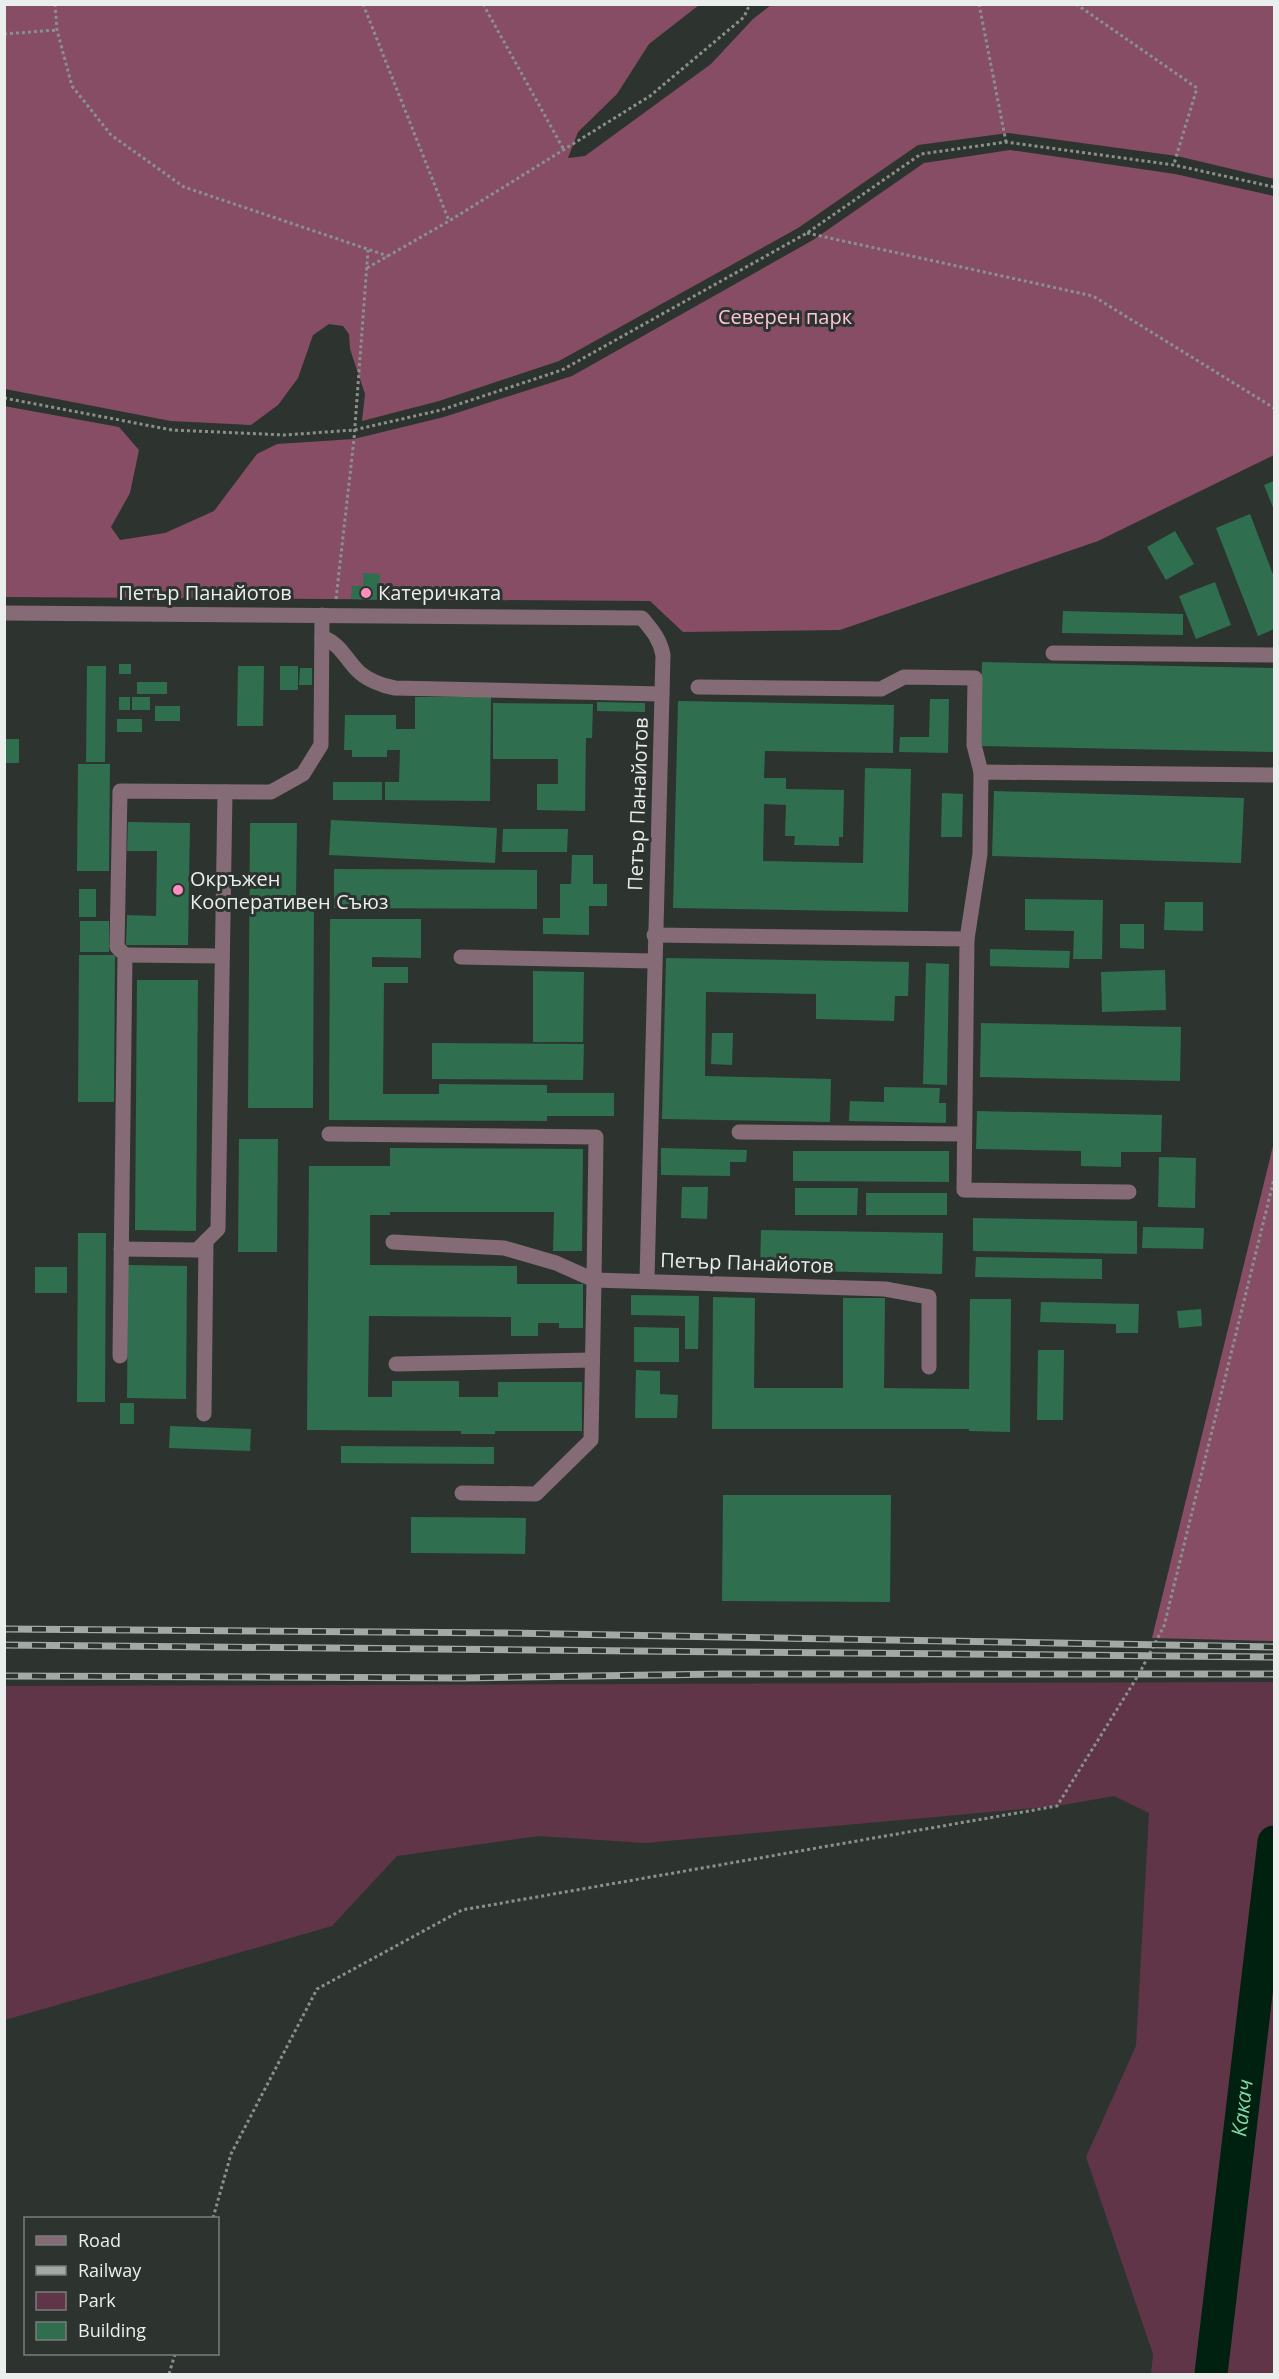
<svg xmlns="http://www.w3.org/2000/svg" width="1279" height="2379" font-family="'Open Sans',sans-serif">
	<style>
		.green { fill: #5f3547 }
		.forest { fill: #864d65 }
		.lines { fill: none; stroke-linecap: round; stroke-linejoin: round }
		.river { stroke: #002010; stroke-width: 33 }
		.building { fill: #2f6e4e }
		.path { stroke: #8b908d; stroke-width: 3; stroke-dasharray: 3 3; stroke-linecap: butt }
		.minor { stroke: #856b75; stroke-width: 15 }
		.rail-casing { stroke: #a4a9a6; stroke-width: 7 }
		.rail { stroke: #2d3430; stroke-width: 4.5; stroke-dasharray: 14; stroke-linecap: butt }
		.poi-dot { fill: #fd8ebe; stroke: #2d3430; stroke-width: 2 }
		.labels { text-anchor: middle; stroke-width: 6; stroke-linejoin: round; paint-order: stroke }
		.park-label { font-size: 20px; fill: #fbc4d9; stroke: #2d3430 }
		.street-label { font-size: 20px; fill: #eaeeec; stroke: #2d3430 }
		.poi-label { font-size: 20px; fill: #eaeeec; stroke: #2d3430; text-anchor: start }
		.water-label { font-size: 21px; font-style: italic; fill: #7ed9a8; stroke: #2d3430 }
	</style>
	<rect width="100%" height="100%" fill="#2d3430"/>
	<!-- green -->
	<polygon class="green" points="1274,1682 1274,2374 1151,2374 1153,2354 1086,2157 1136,2046 1149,1813 1114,1796 1057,1806 645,1843 539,1836 397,1856 332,1926 5,2020 5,1686"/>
	<!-- forest -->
	<g class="forest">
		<polygon points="4,5 699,5 649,44 617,94 578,132 568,158 585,156 711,64 753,19 771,5 1274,5 1274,179 1177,156 1008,133 918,145 798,228 559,361 439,401 362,421 365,394 350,349 349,334 343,326 329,324 313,335 298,378 278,405 251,425 171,421 5,389"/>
		<polygon points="1010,150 1175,174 1274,196 1274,455 1098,541 840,630 683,632 650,601 5,597 4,406 119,427 139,450 130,493 111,527 120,540 165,533 214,511 257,454 277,444 354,439 444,417 572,376 813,240 924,163"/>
		<polygon points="1274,1142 1274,1641 1152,1638"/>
	</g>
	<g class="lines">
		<!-- river -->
		<path class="river" id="s1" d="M1211,2374L1274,1842"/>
	</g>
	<!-- building -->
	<g class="building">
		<polygon points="1274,481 1274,510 1264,485"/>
		<polygon points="1250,514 1274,577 1274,629 1258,636 1216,528"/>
		<polygon points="1175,531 1194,564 1166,580 1147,547"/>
		<polygon points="363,573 380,574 379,600 351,599 352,586 363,586"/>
		<polygon points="1215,582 1231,625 1196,639 1179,596"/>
		<polygon points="1063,611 1183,614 1183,635 1062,633"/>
		<polygon points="982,662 1274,668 1274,752 980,746"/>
		<rect x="119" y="664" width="12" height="10"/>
		<polygon points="87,666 106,666 105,762 86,762"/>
		<polygon points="238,666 264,666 263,726 237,726"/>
		<rect x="280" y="666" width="18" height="24"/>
		<polygon points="300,668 312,668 312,685 299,685"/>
		<rect x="137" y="682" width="30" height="12"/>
		<rect x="119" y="697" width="11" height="13"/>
		<rect x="132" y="697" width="18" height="13"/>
		<polygon points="415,697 491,697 490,801 385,800 385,782 399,782 400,750 387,750 387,757 352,757 352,750 344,750 345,715 396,715 396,729 415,729"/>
		<polygon points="930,699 949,699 948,753 899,752 900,737 929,737"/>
		<polygon points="678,701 894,705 893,753 765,751 764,778 786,778 786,789 844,790 843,837 839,837 839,846 794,845 795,836 785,836 786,805 764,804 763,861 863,863 865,768 911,769 908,912 673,908"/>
		<polygon points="597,702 645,703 645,712 597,711"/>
		<polygon points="493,703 593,704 592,738 586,738 585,811 537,810 537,784 558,784 558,759 493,759"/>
		<rect x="155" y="706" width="25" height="15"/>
		<rect x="117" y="719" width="25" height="13"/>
		<rect x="4" y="739" width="15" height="24"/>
		<polygon points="78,764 110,764 109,871 77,871"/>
		<rect x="333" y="782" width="49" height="18"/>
		<polygon points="994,791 1244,798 1241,863 992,856"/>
		<polygon points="942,793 963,794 962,837 941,837"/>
		<polygon points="331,820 497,828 495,863 329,855"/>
		<polygon points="128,822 190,823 188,945 126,945 127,915 156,916 157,851 127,851"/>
		<polygon points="250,823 297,823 296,898 314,898 313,1108 248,1108"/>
		<polygon points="503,829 568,829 567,852 502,852"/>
		<polygon points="572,855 593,855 593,884 607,884 607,906 589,906 589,935 543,934 543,918 560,918 560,884 571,884"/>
		<polygon points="334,869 537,870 537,909 334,908"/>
		<rect x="79" y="889" width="17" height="28"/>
		<polygon points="1025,899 1103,900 1102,959 1073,959 1074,931 1025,930"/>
		<polygon points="1165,902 1203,902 1203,931 1164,930"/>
		<polygon points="330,919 421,919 421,958 372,957 372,967 408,967 408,983 384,983 383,1094 439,1094 439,1084 547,1085 547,1093 614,1093 614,1116 547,1116 547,1121 329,1120"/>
		<rect x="80" y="921" width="29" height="31"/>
		<polygon points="1120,924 1144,924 1144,949 1120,948"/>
		<polygon points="990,949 1070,951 1069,968 990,966"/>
		<polygon points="79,955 115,955 114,1102 78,1102"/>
		<polygon points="666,958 909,962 908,996 895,996 894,1021 816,1019 816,994 706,992 705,1076 831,1079 830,1122 662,1119"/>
		<polygon points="926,963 949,964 947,1085 923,1084"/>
		<polygon points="1165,970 1166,1010 1102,1012 1101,972"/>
		<polygon points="533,971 584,972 583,1042 533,1042"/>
		<polygon points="137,980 198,980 196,1231 135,1230"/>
		<polygon points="981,1023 1181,1027 1180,1081 980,1077"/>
		<polygon points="712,1033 733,1033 732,1065 711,1064"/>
		<polygon points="432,1043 584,1044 583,1080 432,1079"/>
		<polygon points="884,1087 940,1088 939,1103 946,1103 946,1123 849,1121 850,1101 884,1102"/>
		<polygon points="977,1111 1162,1115 1161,1152 1121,1152 1121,1167 1081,1166 1081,1151 976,1149"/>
		<polygon points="239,1139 278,1139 277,1252 238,1252"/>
		<polygon points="390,1148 583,1149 582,1251 553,1251 554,1212 390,1212 390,1215 370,1215 370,1265 517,1266 517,1284 583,1284 583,1328 559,1328 559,1323 538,1323 538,1336 511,1336 511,1317 369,1316 368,1397 392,1397 392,1381 459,1381 459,1397 498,1397 498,1382 582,1382 582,1431 495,1431 495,1434 461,1434 461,1431 307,1430 309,1166 390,1166"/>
		<polygon points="661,1148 747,1150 746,1162 730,1162 730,1176 661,1175"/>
		<polygon points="793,1151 949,1151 949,1182 793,1181"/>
		<polygon points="1159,1157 1196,1158 1195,1208 1158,1207"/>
		<polygon points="682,1187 708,1187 707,1219 681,1218"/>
		<polygon points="795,1188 858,1188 857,1215 795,1215"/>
		<rect x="866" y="1193" width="81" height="22"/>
		<polygon points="973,1218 1137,1221 1137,1254 973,1251"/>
		<polygon points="1143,1227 1204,1228 1203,1249 1142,1248"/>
		<polygon points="761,1230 943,1233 942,1274 760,1270"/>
		<polygon points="78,1233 106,1233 105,1402 77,1402"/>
		<polygon points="976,1257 1102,1259 1102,1279 975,1277"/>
		<polygon points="128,1265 187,1266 186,1399 127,1398"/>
		<rect x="35" y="1267" width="32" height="26"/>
		<polygon points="631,1295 699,1296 698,1349 685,1349 685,1316 631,1315"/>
		<polygon points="713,1297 755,1298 754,1388 843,1388 843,1298 885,1298 884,1388 969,1389 970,1299 1011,1299 1010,1432 969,1431 969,1429 712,1429"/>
		<polygon points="1041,1302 1139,1304 1138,1333 1116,1333 1116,1324 1040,1322"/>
		<polygon points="1201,1309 1202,1326 1179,1328 1177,1311"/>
		<polygon points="634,1327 679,1328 679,1362 634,1362"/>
		<polygon points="1038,1350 1064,1350 1063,1420 1037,1420"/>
		<polygon points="636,1370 660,1371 660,1394 678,1395 677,1418 635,1418"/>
		<rect x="120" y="1403" width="14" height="21"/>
		<polygon points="170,1426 251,1429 250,1451 169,1448"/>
		<polygon points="341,1446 494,1447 494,1464 341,1463"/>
		<polygon points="723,1495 891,1495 890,1602 722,1601"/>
		<polygon points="411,1517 526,1518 525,1554 411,1553"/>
	</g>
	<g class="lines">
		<!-- path -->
		<g class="path">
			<polyline points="55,4 57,30 72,86 111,135 184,187 388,256"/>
			<polyline points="363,4 449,221"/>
			<polyline points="483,4 564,150"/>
			<polyline points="979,4 1006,142"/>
			<polyline points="1076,4 1197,88 1174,164"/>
			<polyline points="4,34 57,30"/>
			<polyline points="807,233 1093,296 1274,408"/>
			<polyline points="367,268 449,221 650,96 744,17 750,4"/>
			<polyline points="4,398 172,430 285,435 354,430 441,410 562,370 807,233 921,154 1006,142 1174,165 1274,187"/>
			<polyline points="336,599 354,439 368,250"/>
			<polyline points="213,2218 231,2154 317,1989 462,1910 1057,1806 1139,1674 1164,1626 1274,1179"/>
			<polyline points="169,2374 175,2354"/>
		</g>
		<!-- minor -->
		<g class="minor">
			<path d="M4,613L642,618C652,630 660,639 663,655L647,1280"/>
			<path d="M322,637C340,644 344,656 356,669C365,679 382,686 395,688L662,694"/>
			<polyline points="1053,653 1274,655"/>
			<polyline points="698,687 881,689 904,677 975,678 974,745 981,772"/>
			<polyline points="654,935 967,939 964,1190 1129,1192"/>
			<polyline points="967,939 980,854 981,772 1274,775"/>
			<polyline points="125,955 222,956"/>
			<polyline points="461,957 654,961"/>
			<polyline points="739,1132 964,1134"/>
			<polyline points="329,1134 596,1137 594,1280 556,1263 504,1248 393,1242"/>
			<polyline points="121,1249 197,1250 218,1229 225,792"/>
			<polyline points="120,1356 125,955 117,947 120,791 271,792 303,774 321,745 322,615"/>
			<polyline points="396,1364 592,1360"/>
			<polyline points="204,1414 206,1241"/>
			<polyline points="462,1493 536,1494 591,1440 594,1280 885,1289 929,1297 929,1367"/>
		</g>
		<defs>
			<g id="rail">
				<polyline points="4,1629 507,1633 1274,1647"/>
				<polyline points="4,1645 1274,1657"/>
				<polyline points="4,1676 461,1678 721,1674 1274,1674"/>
			</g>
		</defs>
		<!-- rail casing -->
		<use href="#rail" class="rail-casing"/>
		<!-- rail -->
		<use href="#rail" class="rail"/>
	</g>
	<!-- markers -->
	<g class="poi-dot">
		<circle cx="366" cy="593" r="6"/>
		<circle cx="178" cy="890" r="6"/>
	</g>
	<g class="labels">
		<!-- park labels -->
		<g class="park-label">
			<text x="785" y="324">Северен парк</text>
		</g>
		<!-- street labels -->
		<g class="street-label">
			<text x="205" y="600">Петър Панайотов</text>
			<text transform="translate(638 804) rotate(-88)" y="7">Петър Панайотов</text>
			<text transform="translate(747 1263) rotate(2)" y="7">Петър Панайотов</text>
		</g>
		<!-- poi labels -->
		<g class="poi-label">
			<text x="378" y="600">Катеричката</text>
			<text x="190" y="886">Окръжен<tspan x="190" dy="23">Кооперативен Съюз</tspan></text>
		</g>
		<!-- water labels -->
		<g class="water-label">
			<text dy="7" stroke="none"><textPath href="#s1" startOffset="268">Какач</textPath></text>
		</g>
	</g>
	<!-- border -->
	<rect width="1279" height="2379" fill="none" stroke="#eaeeec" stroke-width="12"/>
	<!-- legend -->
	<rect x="24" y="2217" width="195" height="138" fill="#2d3430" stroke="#797e7b" stroke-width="1.5"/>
	<rect x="36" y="2236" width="30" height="9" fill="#856b75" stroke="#797e7b" stroke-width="1.5"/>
	<text x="78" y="2247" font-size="18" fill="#eaeeec">Road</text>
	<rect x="36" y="2266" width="30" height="9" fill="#a4a9a6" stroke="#797e7b" stroke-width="1.5"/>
	<text x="78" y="2277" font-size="18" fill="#eaeeec">Railway</text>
	<rect x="36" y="2292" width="30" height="18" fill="#5f3547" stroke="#797e7b" stroke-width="1.5"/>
	<text x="78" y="2307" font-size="18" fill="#eaeeec">Park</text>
	<rect x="36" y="2322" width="30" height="18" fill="#2f6e4e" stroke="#797e7b" stroke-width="1.5"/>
	<text x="78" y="2337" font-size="18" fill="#eaeeec">Building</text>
</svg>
